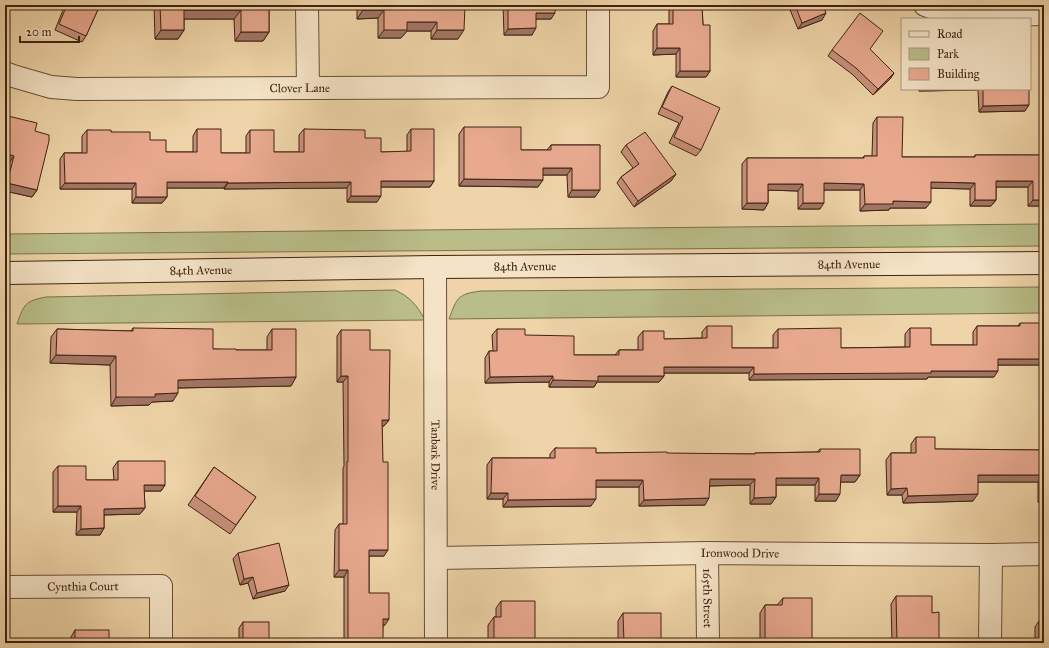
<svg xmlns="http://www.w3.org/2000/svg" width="1049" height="648" font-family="'IM FELL Great Primer',serif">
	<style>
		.green { fill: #b9bd88; stroke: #7c704e }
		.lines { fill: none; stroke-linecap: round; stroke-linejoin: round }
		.street-casing { stroke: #6b4f38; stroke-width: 24 }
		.secondary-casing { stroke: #3f2313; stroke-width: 24 }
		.street { stroke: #f4e3c6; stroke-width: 22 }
		.secondary { stroke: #f4e3c6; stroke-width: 22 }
		.wall { fill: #c8917b; stroke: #3f2313 }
		.shaded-wall { fill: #a27664; stroke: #3f2313 }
		.building { fill: #e8a98f; stroke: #3f2313 }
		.labels { text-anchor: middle; stroke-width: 3; stroke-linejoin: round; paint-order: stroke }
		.street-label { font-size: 12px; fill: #3f2313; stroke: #f4e3c6 }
	</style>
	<rect width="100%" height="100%" fill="#eed4a8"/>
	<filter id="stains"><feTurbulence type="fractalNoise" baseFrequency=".005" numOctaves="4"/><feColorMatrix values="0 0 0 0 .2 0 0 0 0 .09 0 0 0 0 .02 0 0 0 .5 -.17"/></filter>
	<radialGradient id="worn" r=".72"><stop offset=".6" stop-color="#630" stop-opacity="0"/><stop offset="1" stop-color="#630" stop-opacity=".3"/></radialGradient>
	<!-- green -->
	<g class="green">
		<polygon points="1044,224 1044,246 5,254 5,234"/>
		<path d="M1044,287V313L449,319C457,298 457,294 481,291Z"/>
		<path d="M395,290C410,297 417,305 425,320L17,324C24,304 25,301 46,297Z"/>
	</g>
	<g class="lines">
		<defs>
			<g id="street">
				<polyline points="307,5 308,88"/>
				<path d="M925,5C960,20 1006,14 1044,14"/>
				<path id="s1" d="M5,73L13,76L51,87L77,89L598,87V5"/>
				<path id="s2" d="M435,267L436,643"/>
				<path id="s3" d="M707,553L708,643"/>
				<path id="s4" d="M436,558L707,553L991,555L1044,554"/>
				<path id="s5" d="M5,587L161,586V643"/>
				<polyline points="990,643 991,555"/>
			</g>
			<g id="secondary">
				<path id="s6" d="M5,273L435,267L1044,263"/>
			</g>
		</defs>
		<!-- street casing -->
		<use href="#street" class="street-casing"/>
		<!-- secondary casing -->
		<use href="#secondary" class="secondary-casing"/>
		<!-- street -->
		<use href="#street" class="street"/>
		<!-- secondary -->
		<use href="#secondary" class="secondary"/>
	</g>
	<!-- wall -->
	<g class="wall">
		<polygon points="53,5 100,5 86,36 82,42 55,30 63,10"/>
		<polygon points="154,5 269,5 269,32 263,41 235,41 234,19 184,19 184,30 178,39 155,39"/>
		<polygon points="357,5 465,5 458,39 431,39 431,31 407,31 401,38 378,38 378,18 357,19"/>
		<polygon points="503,5 555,5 551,19 536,19 532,35 504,35"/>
		<polygon points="669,5 702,5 703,25 710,71 706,77 676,77 676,54 653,55 653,31 657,24 669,24"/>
		<polygon points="788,5 823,5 822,20 798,29"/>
		<polygon points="870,49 894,73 890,79 873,95 852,74 828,56 832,50"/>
		<polygon points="672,86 701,150 696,156 669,143 679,123 658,114 668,92"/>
		<polygon points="919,89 1029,89 1025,111 979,112 978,90 919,91"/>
		<polygon points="1042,102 1044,102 1044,127 1040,127 1040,106"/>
		<polygon points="5,115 35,131 37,190 32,197 5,191 5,180 9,163 5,161"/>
		<polygon points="877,117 902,157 974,157 975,155 1044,155 1044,206 1028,206 1028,187 996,187 996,200 991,206 970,206 970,189 931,188 926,208 890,208 889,210 860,211 860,190 824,190 820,209 798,209 798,191 768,190 768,203 764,210 742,209 742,164 747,158 863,158 864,156 872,156 873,123"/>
		<polygon points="464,127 521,150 547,150 551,145 600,145 595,197 568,197 567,175 543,175 538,187 459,186 459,134"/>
		<polygon points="197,129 221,153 246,153 246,136 250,130 274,152 299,152 299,135 304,129 365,138 381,152 407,152 407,135 411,129 434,181 430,187 381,187 377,202 347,202 347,188 224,189 224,188 167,188 167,197 162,203 132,203 132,189 60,189 60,159 64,153 82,153 82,136 87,130 111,132 150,140 166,152 193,152 193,136"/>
		<polygon points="626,145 676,174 671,181 634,207 617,183 621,177 633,168 621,152"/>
		<polygon points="1020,323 1044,365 998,365 994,377 928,377 927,379 749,380 749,373 664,373 664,376 659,382 597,382 594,387 549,387 549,382 485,383 485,358 489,351 493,351 492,335 497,329 525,335 574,355 615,355 619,350 638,350 638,337 643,331 664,339 702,338 702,332 707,326 732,348 773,348 773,335 778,329 841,348 905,347 905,334 910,328 931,345 973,345 973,332 977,326 1018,326"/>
		<polygon points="133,328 213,349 236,350 267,350 267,337 272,329 296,377 291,386 178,388 173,401 152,402 149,405 111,406 110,365 50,363 51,337 57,329 131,331"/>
		<polygon points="341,330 370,350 389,420 384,426 382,426 384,556 369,556 369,593 385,625 383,625 382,643 344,643 344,577 334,577 335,530 339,524 343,524 343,468 344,466 343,382 337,382 337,336"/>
		<polygon points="916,437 935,449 1044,450 1044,502 1038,502 1038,482 978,482 973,501 903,503 902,495 887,495 886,460 891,453 911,453 911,444"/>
		<polygon points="555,448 596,453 754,454 755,453 817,452 820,449 860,475 855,482 840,482 836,501 815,501 815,485 776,485 776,497 771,504 750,504 750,485 710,486 705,505 639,506 639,487 596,487 591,506 503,507 503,499 487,499 487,465 492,458 550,458 550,454"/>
		<polygon points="118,461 165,485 161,491 144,491 145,508 140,514 104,515 104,528 100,535 76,535 77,512 53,512 53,472 58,466 86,480 114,480 113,468"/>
		<polygon points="214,467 256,497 230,534 188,505"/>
		<polygon points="238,553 285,591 253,599 248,583 240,585 233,559"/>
		<polygon points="896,596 932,613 939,643 892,643 891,604"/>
		<polygon points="783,598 812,640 810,643 760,643 760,613 765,605 777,605"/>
		<polygon points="501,601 535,643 488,643 488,625 494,617 496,617 496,608"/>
		<polygon points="623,613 661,643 618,643 618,621"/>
		<polygon points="1039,621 1044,643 1035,643 1035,627"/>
		<polygon points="243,622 269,643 239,643 239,628"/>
		<polygon points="75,630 109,643 71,643 71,637"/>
	</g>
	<!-- shaded-wall -->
	<g class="shaded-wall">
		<polygon points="184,10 241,10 234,19 178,19"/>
		<polygon points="363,10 384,10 378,18 357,19"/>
		<polygon points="536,13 555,13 551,19 531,19"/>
		<polygon points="826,13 822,20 798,29 802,23"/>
		<polygon points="407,22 437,22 431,31 407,31 401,38 378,38 384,30"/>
		<polygon points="536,28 532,35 504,35 508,29"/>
		<polygon points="161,30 184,30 178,39 155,39"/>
		<polygon points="437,30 464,30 458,39 431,39"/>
		<polygon points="241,32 269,32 263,41 235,41"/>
		<polygon points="657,48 680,48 676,54 653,55"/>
		<polygon points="680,71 710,71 706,77 676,77"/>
		<polygon points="894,73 890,79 873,95 878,89"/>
		<polygon points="921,89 979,89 978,90 919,91"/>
		<polygon points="1029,105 1025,111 979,112 983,106"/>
		<polygon points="1042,124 1044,124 1044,127 1040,127"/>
		<polygon points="5,153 14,156 9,163 5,161"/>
		<polygon points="543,168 572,168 567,175 538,175"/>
		<polygon points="676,174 671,181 634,207 638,201"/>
		<polygon points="464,179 543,180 538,187 459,186"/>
		<polygon points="381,181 434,181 430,187 377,187"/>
		<polygon points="996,181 1033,181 1028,187 992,187"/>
		<polygon points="167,182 228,182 224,188 162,188"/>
		<polygon points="351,182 347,188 224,189 228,183"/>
		<polygon points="931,182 975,183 970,189 926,188"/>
		<polygon points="7,183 37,190 32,197 5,191 5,186"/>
		<polygon points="65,183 136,183 132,189 60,189"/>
		<polygon points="824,183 864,184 860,190 820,190"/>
		<polygon points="768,184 803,184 798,191 764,190"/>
		<polygon points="572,190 600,190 595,197 568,197"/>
		<polygon points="351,196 381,196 377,202 347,202"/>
		<polygon points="136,197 167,197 162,203 132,203"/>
		<polygon points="975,200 996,200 991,206 970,206"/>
		<polygon points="1033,200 1044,200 1044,206 1028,206"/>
		<polygon points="893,201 931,202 926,208 890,208 889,210 860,211 865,204"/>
		<polygon points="747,203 768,203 764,210 742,209"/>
		<polygon points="803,203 824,203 820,209 798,209"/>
		<polygon points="56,355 116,356 110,365 50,363"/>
		<polygon points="998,359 1044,359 1044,365 994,365"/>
		<polygon points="664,367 754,367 749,373 659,373"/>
		<polygon points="931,371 998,371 994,377 928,377 927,379 749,380 754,374"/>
		<polygon points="341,376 348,376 343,382 337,382"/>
		<polygon points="553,376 549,382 485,383 490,377"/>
		<polygon points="598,376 664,376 659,382 597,382 594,387 549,387 553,380"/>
		<polygon points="296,377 291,386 172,388 178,380"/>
		<polygon points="178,393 173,401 152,402 149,405 111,406 116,397 155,394"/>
		<polygon points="382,420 389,420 384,426 378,426"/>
		<polygon points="841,475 860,475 855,482 836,482"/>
		<polygon points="978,475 1043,475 1038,482 973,482"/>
		<polygon points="776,478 819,478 815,485 771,485"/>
		<polygon points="710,479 755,479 750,485 705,486"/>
		<polygon points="596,480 643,480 639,487 591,487"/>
		<polygon points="144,485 165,485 161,491 140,491"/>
		<polygon points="907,488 902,495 887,495 891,489"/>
		<polygon points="491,493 508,493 503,499 487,499"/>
		<polygon points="819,494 840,494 836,501 815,501"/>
		<polygon points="978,494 973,501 903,503 908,496"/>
		<polygon points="1043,495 1044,495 1044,502 1038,502"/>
		<polygon points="776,497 771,504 750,504 754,498"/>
		<polygon points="709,498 705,505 639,506 644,500"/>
		<polygon points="596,499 591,506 503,507 508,500"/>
		<polygon points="58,506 81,506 77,512 53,512"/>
		<polygon points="145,508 140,514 100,515 104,509"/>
		<polygon points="104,528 100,535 76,535 81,529"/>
		<polygon points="369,550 388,550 384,556 365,556"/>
		<polygon points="339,570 348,570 344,577 334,577"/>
		<polygon points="253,577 248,583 240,585 244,579"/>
		<polygon points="289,585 285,591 253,599 257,593"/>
		<polygon points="383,619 389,619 385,625 378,625"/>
		<polygon points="789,640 812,640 810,643 787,643"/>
	</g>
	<!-- building -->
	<g class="building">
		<polygon points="67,5 100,5 86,36 59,24"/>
		<polygon points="160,5 269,5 269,32 241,32 241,10 184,10 184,30 161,30"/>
		<polygon points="363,5 465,5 464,30 437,30 437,22 407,22 407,30 384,30 384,10 363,10"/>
		<polygon points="508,5 555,5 555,13 536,13 536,28 508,29"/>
		<polygon points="673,5 702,5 703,25 710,25 710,71 680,71 680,48 657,48 657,24 673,24"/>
		<polygon points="795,5 823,5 826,13 802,23"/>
		<polygon points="860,13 883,31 870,49 894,73 878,89 856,68 832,50"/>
		<polygon points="672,86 720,108 701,150 674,137 683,117 662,107"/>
		<polygon points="983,89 1029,89 1029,105 983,106"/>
		<rect x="1042" y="102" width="2" height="22"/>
		<polygon points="5,115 12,117 37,123 35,131 49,135 49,141 37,190 7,183 14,156 5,153"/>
		<polygon points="877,117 903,117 902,157 975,157 975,155 1044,155 1044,200 1033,200 1033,181 996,181 996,200 975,200 975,183 931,182 931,202 893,201 893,204 865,204 864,184 824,183 824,203 803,203 803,184 768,184 768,203 747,203 747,158 864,158 864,156 877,156"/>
		<polygon points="464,127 521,127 521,150 551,150 551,145 600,145 600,190 572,190 572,168 543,168 543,180 464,179"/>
		<polygon points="197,129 221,129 221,153 250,153 250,130 274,130 274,152 304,152 304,129 365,130 365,138 381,138 381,152 411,151 411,129 434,129 434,181 381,181 381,196 351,196 351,182 228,183 228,182 167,182 167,197 136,197 136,183 65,183 64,153 87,153 87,130 111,130 111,132 150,132 150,140 166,140 166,152 197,152"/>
		<polygon points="645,132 676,174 638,201 621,177 639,164 626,145"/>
		<polygon points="1020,323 1044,323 1044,359 998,359 998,371 931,371 931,373 754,374 754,367 664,367 664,376 598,376 598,381 553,380 553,376 490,377 489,351 497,351 497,329 525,329 525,335 574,336 574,355 619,355 619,350 643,350 643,331 664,331 664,339 707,338 707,326 732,326 732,348 778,348 778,329 841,328 841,348 910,347 910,328 931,328 931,345 977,345 977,326 1020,326"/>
		<polygon points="133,328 213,329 213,349 236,349 236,350 272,350 272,329 296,329 296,377 178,380 178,393 155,394 155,397 116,397 116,356 56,355 57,329 133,331"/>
		<polygon points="341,330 370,330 370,350 390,350 389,420 382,420 383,462 388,462 388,550 369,550 369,593 389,593 389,619 383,619 383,643 348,643 348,570 339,570 339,524 347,524 347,462 348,462 348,376 341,376"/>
		<polygon points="916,437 935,437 935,449 1044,450 1044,495 1043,495 1043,475 978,475 978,494 908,496 907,488 891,489 891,453 916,453"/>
		<polygon points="555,448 596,448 596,453 667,452 667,453 755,454 755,453 820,452 820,449 860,449 860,475 841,475 840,494 819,494 819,478 776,478 776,497 754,498 755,479 710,479 709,498 644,500 643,480 596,480 596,499 508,500 508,493 491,493 492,458 555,458"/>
		<polygon points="118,461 165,461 165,485 144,485 145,508 104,509 104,528 81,529 81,506 58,506 58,466 86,466 86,480 118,480"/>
		<polygon points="214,467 256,497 236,525 195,496"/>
		<polygon points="279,543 289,585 257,593 253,577 244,579 238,553"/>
		<polygon points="896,596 932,596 932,613 939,612 939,643 897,643"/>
		<polygon points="783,598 812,598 812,640 789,640 789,643 765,643 765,605 782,605"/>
		<polygon points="501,601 535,601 535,643 494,643 494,617 501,617"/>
		<polygon points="623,613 661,613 661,643 624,643"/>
		<rect x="1039" y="621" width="5" height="22"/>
		<rect x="243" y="622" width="26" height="21"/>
		<rect x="75" y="630" width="34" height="13"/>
	</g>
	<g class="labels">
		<!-- street labels -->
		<g class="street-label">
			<text dy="4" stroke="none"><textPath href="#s1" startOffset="297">Clover Lane</textPath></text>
			<text dy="4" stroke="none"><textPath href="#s6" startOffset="844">84th Avenue</textPath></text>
			<text dy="4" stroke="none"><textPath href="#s6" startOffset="520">84th Avenue</textPath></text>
			<text dy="4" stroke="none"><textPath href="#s6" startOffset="196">84th Avenue</textPath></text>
			<text dy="4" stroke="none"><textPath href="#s2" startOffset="188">Tanbark Drive</textPath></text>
			<text dy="4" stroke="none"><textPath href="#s4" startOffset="304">Ironwood Drive</textPath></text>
			<text dy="4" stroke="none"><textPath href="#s5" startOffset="78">Cynthia Court</textPath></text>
			<text dy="4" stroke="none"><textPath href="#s3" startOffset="45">165th Street</textPath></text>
		</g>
	</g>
	<!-- margin -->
	<rect width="1049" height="648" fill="none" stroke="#eed4a8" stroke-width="20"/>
	<rect x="6" y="6" width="1037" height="636" fill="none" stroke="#3f2313" stroke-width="2"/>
	<rect x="10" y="10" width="1029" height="628" fill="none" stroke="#3f2313"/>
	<!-- legend -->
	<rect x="901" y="18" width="130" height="72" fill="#f4e3c6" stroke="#ac967e"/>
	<rect x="909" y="31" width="20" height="6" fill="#f4e3c6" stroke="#ac967e"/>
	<text x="937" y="38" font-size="12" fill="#3f2313">Road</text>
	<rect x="909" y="48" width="20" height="12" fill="#b9bd88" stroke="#ac967e"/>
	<text x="937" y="58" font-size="12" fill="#3f2313">Park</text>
	<rect x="909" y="68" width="20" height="12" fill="#e8a98f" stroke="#ac967e"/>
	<text x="937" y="78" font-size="12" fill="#3f2313">Building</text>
	<!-- scale -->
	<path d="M20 36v6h59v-6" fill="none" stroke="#3f2313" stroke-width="2"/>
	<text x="26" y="36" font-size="12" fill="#3f2313" stroke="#f4e3c6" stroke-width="3" paint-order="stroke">20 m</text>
	<rect width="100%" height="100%" filter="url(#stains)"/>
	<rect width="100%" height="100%" fill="url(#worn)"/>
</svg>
